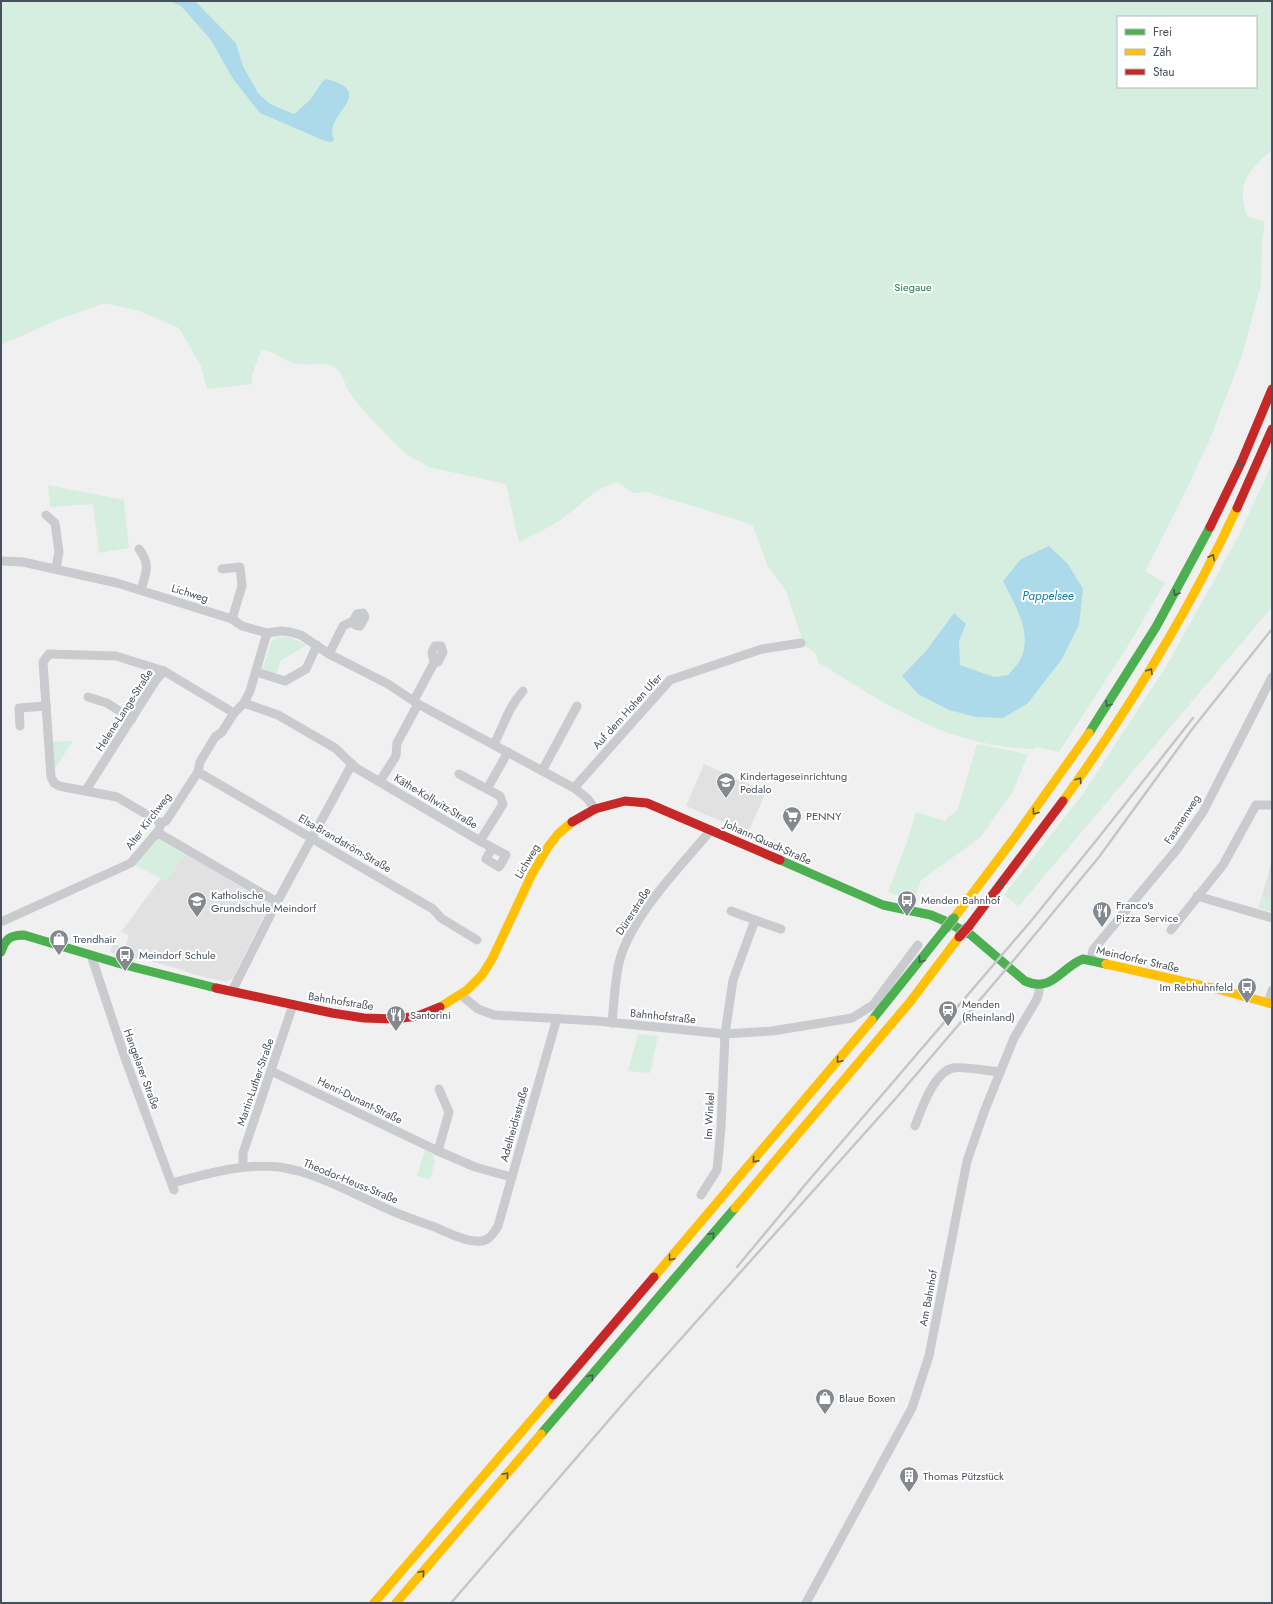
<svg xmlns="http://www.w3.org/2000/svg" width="1273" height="1604" font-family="Jost,sans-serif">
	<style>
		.education { fill: #e2e1e1 }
		.green { fill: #d5eee0; fill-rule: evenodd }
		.water { fill: #acdaea }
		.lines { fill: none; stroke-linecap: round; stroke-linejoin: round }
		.street { stroke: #cacbce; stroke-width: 9 }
		.fast { stroke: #4caf50; stroke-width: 9 }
		.slow { stroke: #ffc107; stroke-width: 9 }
		.jam { stroke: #c62828; stroke-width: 9 }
		.rail { stroke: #c5c6c8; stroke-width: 2.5 }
		.fast-bridge-casing { stroke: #b5b9be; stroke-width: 11; stroke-linecap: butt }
		.jam-bridge-casing { stroke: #b5b9be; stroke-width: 11; stroke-linecap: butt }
		.fast-bridge { stroke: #4caf50; stroke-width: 9 }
		.jam-bridge { stroke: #c62828; stroke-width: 9 }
		.oneway { stroke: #485a5a }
		.labels { text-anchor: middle; stroke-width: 4; stroke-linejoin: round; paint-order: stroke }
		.park-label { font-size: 11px; fill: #1c794f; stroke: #fff }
		.street-label { font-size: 11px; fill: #48515b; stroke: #fff }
		.poi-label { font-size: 11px; fill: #48515b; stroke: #fff; text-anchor: start }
		.water-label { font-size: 12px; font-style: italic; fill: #147da2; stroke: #fff }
	</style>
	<rect width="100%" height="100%" fill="#f0f0f0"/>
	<!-- education -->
	<g class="education">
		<polygon points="704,764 766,792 748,833 686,806"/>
		<polygon points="161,839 270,904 233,978 227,982 192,974 179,969 146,960 123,957 110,952 113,944 125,948 129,935 121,932 161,878 135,865"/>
		<polygon points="1272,859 1272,899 1262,896"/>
	</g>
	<!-- green -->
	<g class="green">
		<path d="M1,1H1272V150C1248,171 1236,183 1247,216L1265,222L1262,242L1261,285L1242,355L1210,439L1181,501L1145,571L1165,583L1129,644L1059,752L1036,747L1034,749C949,747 888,706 818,662L816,654L804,645L786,591L767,565L753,526L744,522L647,492L634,493L616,482L596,491L571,512L551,526L519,542L506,484L428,467C421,460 412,459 405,453C386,435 367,415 351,395C344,386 344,372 334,367C323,361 309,366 298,364C284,362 275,351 261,350L252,375V384L207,389L201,366L179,328L139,311L109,304H102L57,320L1,345ZM1118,17H1256V87H1118Z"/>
		<polygon points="1272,464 1272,607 1019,906 1004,895 1083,794 1167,665 1238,537"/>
		<polygon points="48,485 124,500 129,548 99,553 93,504 50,507"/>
		<polygon points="277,637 289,637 307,645 280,661 276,675 262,670 271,642"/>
		<polygon points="73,741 54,770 52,742"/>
		<polygon points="977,744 1028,754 1013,791 981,837 921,880 914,900 888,892 907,842 916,812 945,821 948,817 957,811"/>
		<polygon points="161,839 186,854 167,881 135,865 154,840"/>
		<polygon points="1262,896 1272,899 1272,912 1258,908"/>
		<polygon points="638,1034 658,1036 650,1073 628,1071"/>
		<polygon points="425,1150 433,1154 435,1162 430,1179 417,1176"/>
	</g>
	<!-- water -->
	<g class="water">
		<path d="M169,1H195L236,43L243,66L258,93L270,104L294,114L310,100L323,81L327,79C373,92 334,109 332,131C332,134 333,138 334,140L331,142L325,141L260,113L233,79L211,40L181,6Z"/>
		<path d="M1049,546L1068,564L1083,589L1079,625L1062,659L1028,703L1003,718L976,717L949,710L918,694L902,676L926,651L954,613L966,624L959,641L960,665L994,677L1008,675C1012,670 1019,664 1021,658C1033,632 1014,604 1003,581L1021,559Z"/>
	</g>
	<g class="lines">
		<!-- street -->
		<g class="street">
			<polyline points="46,515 55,523 59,552 56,568"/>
			<path d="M139,549C151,565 146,572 141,590"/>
			<polyline points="1,561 23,562 117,583 232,619 242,626 267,633 281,631 290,632 301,635 329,654 388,684 418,704 574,788 587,798 595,809"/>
			<polyline points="222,569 240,567 242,586 232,619"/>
			<polyline points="329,654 343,626 353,621 355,625 360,626 365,617 363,613 357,614 353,621"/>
			<polyline points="256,672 285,681 306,669 317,645"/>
			<polyline points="88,697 107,703 132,719"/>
			<polyline points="414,700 434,663 438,662 443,652 441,646 435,646 432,652 434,663"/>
			<polyline points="244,703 278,715 335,748 356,768 480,841 503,804 500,796 459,774"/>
			<polyline points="20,726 19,708 46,706"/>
			<path d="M494,744C504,725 508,708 523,691"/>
			<polyline points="542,771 577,706"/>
			<polyline points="198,772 433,909 441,918 477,940"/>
			<polyline points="380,781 396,756 397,743 418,704"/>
			<polyline points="574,788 670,680 762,649 801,643"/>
			<polyline points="487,789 508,752"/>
			<polyline points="86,790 156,680 164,671 234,713"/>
			<polyline points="161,823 117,797 59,786 54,783 51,777 43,662 49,654 116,656 164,671"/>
			<polyline points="161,823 166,821 198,772 200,762 215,737 222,732 234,713 244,703 250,691 267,633"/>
			<polyline points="154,836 160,834 277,902"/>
			<polyline points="480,841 506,855 499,867 486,859 492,848"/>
			<polyline points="1197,896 1272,918"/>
			<polyline points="755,920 781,929"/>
			<polyline points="1,922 131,863 159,830 161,823"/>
			<polyline points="1171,930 1223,865 1256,805 1272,805"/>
			<polyline points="91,955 126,1061 174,1190"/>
			<polyline points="1091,960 1093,950 1178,848 1203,812 1272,677"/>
			<polyline points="232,991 277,902 352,764"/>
			<polyline points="461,995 478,1009 494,1015 597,1021 725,1034 772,1031 852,1018 873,1005 918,945"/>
			<polyline points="1268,1003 1272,990"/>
			<path d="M612,1023C614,1004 615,976 620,959C633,914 681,866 711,830"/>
			<polyline points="271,1071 438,1151 475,1167 511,1177"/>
			<path d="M915,1126C921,1110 934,1072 953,1068C962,1066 989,1071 1000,1072"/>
			<polyline points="438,1151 449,1112 439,1089"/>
			<polyline points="243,1166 243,1153 293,1005"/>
			<path d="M172,1183C207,1174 242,1163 279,1167C315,1172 348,1191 381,1206C397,1214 415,1220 432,1226C445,1231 460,1240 475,1241C487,1243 492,1236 498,1226L557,1018"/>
			<polyline points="701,1195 717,1170 721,1128 725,1034 733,980 755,920 731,911"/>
			<polyline points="806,1603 912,1408 929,1356 967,1161 984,1112 1014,1038 1037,999 1039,992 1039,986"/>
		</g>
		<!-- fast -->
		<g class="fast">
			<polyline points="1089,733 1156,627 1210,527"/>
			<path d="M780,860L883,905L931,915L945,921L971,935L1025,981C1053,993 1060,968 1083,959L1106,964"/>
			<path d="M1,952C5,939 10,935 24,935L121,964L216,988"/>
			<polyline points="872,1020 945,929"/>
			<polyline points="541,1434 735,1208"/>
		</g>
		<!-- slow -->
		<g class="slow">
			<path d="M1063,801C1129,709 1189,611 1237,508"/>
			<polyline points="954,918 1015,837 1089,733"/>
			<polyline points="1106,964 1217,989 1272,1004"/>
			<polyline points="440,1007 467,990 482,975 492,959 532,874 548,847 558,834 572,822"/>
			<polyline points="735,1208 910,1002 959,937"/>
			<polyline points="654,1277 872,1020"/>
			<polyline points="374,1603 553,1395"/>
			<polyline points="396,1603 541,1434"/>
		</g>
		<!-- jam -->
		<g class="jam">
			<polyline points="1237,508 1272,429"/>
			<polyline points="1210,527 1241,463 1272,389"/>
			<polyline points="572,822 595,809 625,801 647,803 780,860"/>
			<polyline points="969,926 1063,801"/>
			<polyline points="216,988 332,1013 364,1018 394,1019 418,1016 440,1007"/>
			<polyline points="553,1395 654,1277"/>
		</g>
		<!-- rail -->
		<g class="rail">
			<polyline points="798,1193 1031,921 1099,837 1193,718"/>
			<polyline points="737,1267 801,1190"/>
			<polyline points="451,1603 628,1398 897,1097 1013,961 1099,857 1193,728 1272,629"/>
		</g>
		<defs>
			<polyline id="fast-bridge" points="945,929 954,918"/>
			<polyline id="jam-bridge" points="959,937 969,926"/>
		</defs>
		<!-- fast-bridge casing -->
		<use href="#fast-bridge" class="fast-bridge-casing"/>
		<!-- jam-bridge casing -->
		<use href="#jam-bridge" class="jam-bridge-casing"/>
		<!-- fast-bridge -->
		<use href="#fast-bridge" class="fast-bridge"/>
		<!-- jam-bridge -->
		<use href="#jam-bridge" class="jam-bridge"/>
	</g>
	<!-- one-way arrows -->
	<defs><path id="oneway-chevron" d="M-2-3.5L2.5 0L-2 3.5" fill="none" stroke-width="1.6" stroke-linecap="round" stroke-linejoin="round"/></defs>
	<g class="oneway">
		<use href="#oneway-chevron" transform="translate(1240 464) rotate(114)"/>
		<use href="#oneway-chevron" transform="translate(1212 557) rotate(-63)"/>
		<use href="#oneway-chevron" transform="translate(1176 593) rotate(120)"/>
		<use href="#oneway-chevron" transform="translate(1150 671) rotate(-58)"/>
		<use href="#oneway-chevron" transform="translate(1108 704) rotate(122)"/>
		<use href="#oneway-chevron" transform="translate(1079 780) rotate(-57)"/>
		<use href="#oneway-chevron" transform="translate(1035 812) rotate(126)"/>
		<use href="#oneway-chevron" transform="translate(1001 884) rotate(-52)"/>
		<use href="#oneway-chevron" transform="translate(921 960) rotate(128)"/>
		<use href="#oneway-chevron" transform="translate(839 1060) rotate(130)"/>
		<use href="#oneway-chevron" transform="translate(755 1160) rotate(131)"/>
		<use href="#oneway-chevron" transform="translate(712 1235) rotate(-49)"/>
		<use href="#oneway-chevron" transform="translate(671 1258) rotate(131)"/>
		<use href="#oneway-chevron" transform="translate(591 1377) rotate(-49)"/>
		<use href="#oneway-chevron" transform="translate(506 1475) rotate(-49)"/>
		<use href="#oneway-chevron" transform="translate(422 1573) rotate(-49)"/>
	</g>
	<!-- icons -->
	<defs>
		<symbol id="school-pin" viewBox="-11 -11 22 30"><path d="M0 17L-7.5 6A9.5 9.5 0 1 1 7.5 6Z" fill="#83898f" stroke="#fff"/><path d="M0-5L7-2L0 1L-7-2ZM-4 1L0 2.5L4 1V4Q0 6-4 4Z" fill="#fff"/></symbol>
		<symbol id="supermarket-pin" viewBox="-11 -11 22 30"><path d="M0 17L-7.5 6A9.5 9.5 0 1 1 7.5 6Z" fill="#83898f" stroke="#fff"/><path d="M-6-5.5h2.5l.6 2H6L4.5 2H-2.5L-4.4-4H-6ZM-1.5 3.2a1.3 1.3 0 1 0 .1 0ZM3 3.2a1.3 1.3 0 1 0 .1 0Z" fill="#fff"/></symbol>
		<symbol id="bus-pin" viewBox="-11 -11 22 30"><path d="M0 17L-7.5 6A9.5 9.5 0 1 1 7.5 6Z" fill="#83898f" stroke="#fff"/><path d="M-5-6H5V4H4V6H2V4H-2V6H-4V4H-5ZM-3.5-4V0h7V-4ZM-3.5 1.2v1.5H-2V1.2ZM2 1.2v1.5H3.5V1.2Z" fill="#fff"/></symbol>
		<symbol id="restaurant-pin" viewBox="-11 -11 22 30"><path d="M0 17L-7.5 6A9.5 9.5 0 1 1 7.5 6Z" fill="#83898f" stroke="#fff"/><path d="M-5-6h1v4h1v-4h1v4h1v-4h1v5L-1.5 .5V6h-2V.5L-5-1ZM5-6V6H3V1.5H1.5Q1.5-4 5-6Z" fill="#fff"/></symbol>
		<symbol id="shop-pin" viewBox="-11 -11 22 30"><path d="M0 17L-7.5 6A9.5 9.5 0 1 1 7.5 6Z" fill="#83898f" stroke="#fff"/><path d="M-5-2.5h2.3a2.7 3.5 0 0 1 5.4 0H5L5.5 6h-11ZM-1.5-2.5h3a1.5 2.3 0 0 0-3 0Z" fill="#fff"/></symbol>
		<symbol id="station-pin" viewBox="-11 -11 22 30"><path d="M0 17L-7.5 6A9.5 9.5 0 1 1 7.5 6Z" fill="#83898f" stroke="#fff"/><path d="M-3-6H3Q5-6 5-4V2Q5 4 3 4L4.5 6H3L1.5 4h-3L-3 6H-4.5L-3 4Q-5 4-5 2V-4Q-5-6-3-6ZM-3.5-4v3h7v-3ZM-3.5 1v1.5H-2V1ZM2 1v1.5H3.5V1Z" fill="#fff"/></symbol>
		<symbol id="building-pin" viewBox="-11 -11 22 30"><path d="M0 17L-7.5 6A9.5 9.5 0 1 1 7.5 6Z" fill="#83898f" stroke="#fff"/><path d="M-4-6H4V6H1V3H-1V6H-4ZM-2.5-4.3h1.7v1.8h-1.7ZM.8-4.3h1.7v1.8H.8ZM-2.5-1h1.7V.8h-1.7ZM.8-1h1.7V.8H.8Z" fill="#fff"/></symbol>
	</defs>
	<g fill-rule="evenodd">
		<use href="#school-pin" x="715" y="771" width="22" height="30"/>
		<use href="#supermarket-pin" x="781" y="805" width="22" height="30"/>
		<use href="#bus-pin" x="896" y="889" width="22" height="30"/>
		<use href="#school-pin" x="186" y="890" width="22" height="30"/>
		<use href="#restaurant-pin" x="1091" y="900" width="22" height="30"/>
		<use href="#shop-pin" x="48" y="928" width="22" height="30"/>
		<use href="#bus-pin" x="114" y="944" width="22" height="30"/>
		<use href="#bus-pin" x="1236" y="976" width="22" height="30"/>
		<use href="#station-pin" x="937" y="999" width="22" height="30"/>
		<use href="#restaurant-pin" x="385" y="1004" width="22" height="30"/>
		<use href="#shop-pin" x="814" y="1387" width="22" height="30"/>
		<use href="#building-pin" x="898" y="1465" width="22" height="30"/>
	</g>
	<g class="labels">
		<!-- park labels -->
		<g class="park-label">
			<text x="913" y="291">Siegaue</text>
		</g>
		<!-- street labels -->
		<g class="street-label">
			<text transform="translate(190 593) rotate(17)" y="4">Lichweg</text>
			<text transform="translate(124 710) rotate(-57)" y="4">Helene-Lange-Straße</text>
			<text transform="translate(627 711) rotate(-48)" y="4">Auf dem Hohen Ufer</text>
			<text transform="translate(436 801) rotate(31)" y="4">Käthe-Kollwitz-Straße</text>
			<text transform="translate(1182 819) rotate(-57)" y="4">Fasanenweg</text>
			<text transform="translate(148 821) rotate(-53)" y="4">Alter Kirchweg</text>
			<text transform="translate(768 842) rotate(24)" y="4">Johann-Quadt-Straße</text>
			<text transform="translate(345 843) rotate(30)" y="4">Elsa-Brandström-Straße</text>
			<text transform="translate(527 861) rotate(-60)" y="4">Lichweg</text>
			<text transform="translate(633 911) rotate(-57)" y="4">Dürerstraße</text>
			<text transform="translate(1138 959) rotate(13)" y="4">Meindorfer Straße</text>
			<text transform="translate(341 1001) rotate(9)" y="4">Bahnhofstraße</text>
			<text transform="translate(663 1016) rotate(6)" y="4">Bahnhofstraße</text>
			<text transform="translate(142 1069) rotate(70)" y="4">Hangelarer Straße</text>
			<text transform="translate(255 1082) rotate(-71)" y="4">Martin-Luther-Straße</text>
			<text transform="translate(360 1100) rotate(26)" y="4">Henri-Dunant-Straße</text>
			<text transform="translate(709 1116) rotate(-87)" y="4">Im Winkel</text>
			<text transform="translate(514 1124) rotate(-74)" y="4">Adelheidisstraße</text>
			<text transform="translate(351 1181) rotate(22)" y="4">Theodor-Heuss-Straße</text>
			<text transform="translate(928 1298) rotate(-79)" y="4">Am Bahnhof</text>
		</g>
		<!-- poi labels -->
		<g class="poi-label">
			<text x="740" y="780">Kindertageseinrichtung<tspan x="740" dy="13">Pedalo</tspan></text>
			<text x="806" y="820">PENNY</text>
			<text x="211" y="899">Katholische<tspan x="211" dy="13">Grundschule Meindorf</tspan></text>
			<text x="921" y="904">Menden Bahnhof</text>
			<text x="1116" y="909">Franco's<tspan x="1116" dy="13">Pizza Service</tspan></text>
			<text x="73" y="943">Trendhair</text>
			<text x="139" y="959">Meindorf Schule</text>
			<text x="1233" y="991" text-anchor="end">Im Rebhuhnfeld</text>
			<text x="962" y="1008">Menden<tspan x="962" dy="13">(Rheinland)</tspan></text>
			<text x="410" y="1019">Santorini</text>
			<text x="839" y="1402">Blaue Boxen</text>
			<text x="923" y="1480">Thomas Pützstück</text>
		</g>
		<!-- water labels -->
		<g class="water-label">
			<text x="1048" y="600">Pappelsee</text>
		</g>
	</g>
	<!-- border -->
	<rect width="1273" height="1604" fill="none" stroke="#48515b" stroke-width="4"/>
	<!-- legend -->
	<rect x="1117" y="16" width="140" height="72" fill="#ffffff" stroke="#b6b9bd"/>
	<rect x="1125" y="29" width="20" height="6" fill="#4caf50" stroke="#b6b9bd"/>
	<text x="1153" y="36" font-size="12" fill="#48515b">Frei</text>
	<rect x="1125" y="49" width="20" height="6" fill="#ffc107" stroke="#b6b9bd"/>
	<text x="1153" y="56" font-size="12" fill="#48515b">Zäh</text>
	<rect x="1125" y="69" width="20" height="6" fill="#c62828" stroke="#b6b9bd"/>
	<text x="1153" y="76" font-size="12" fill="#48515b">Stau</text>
</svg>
